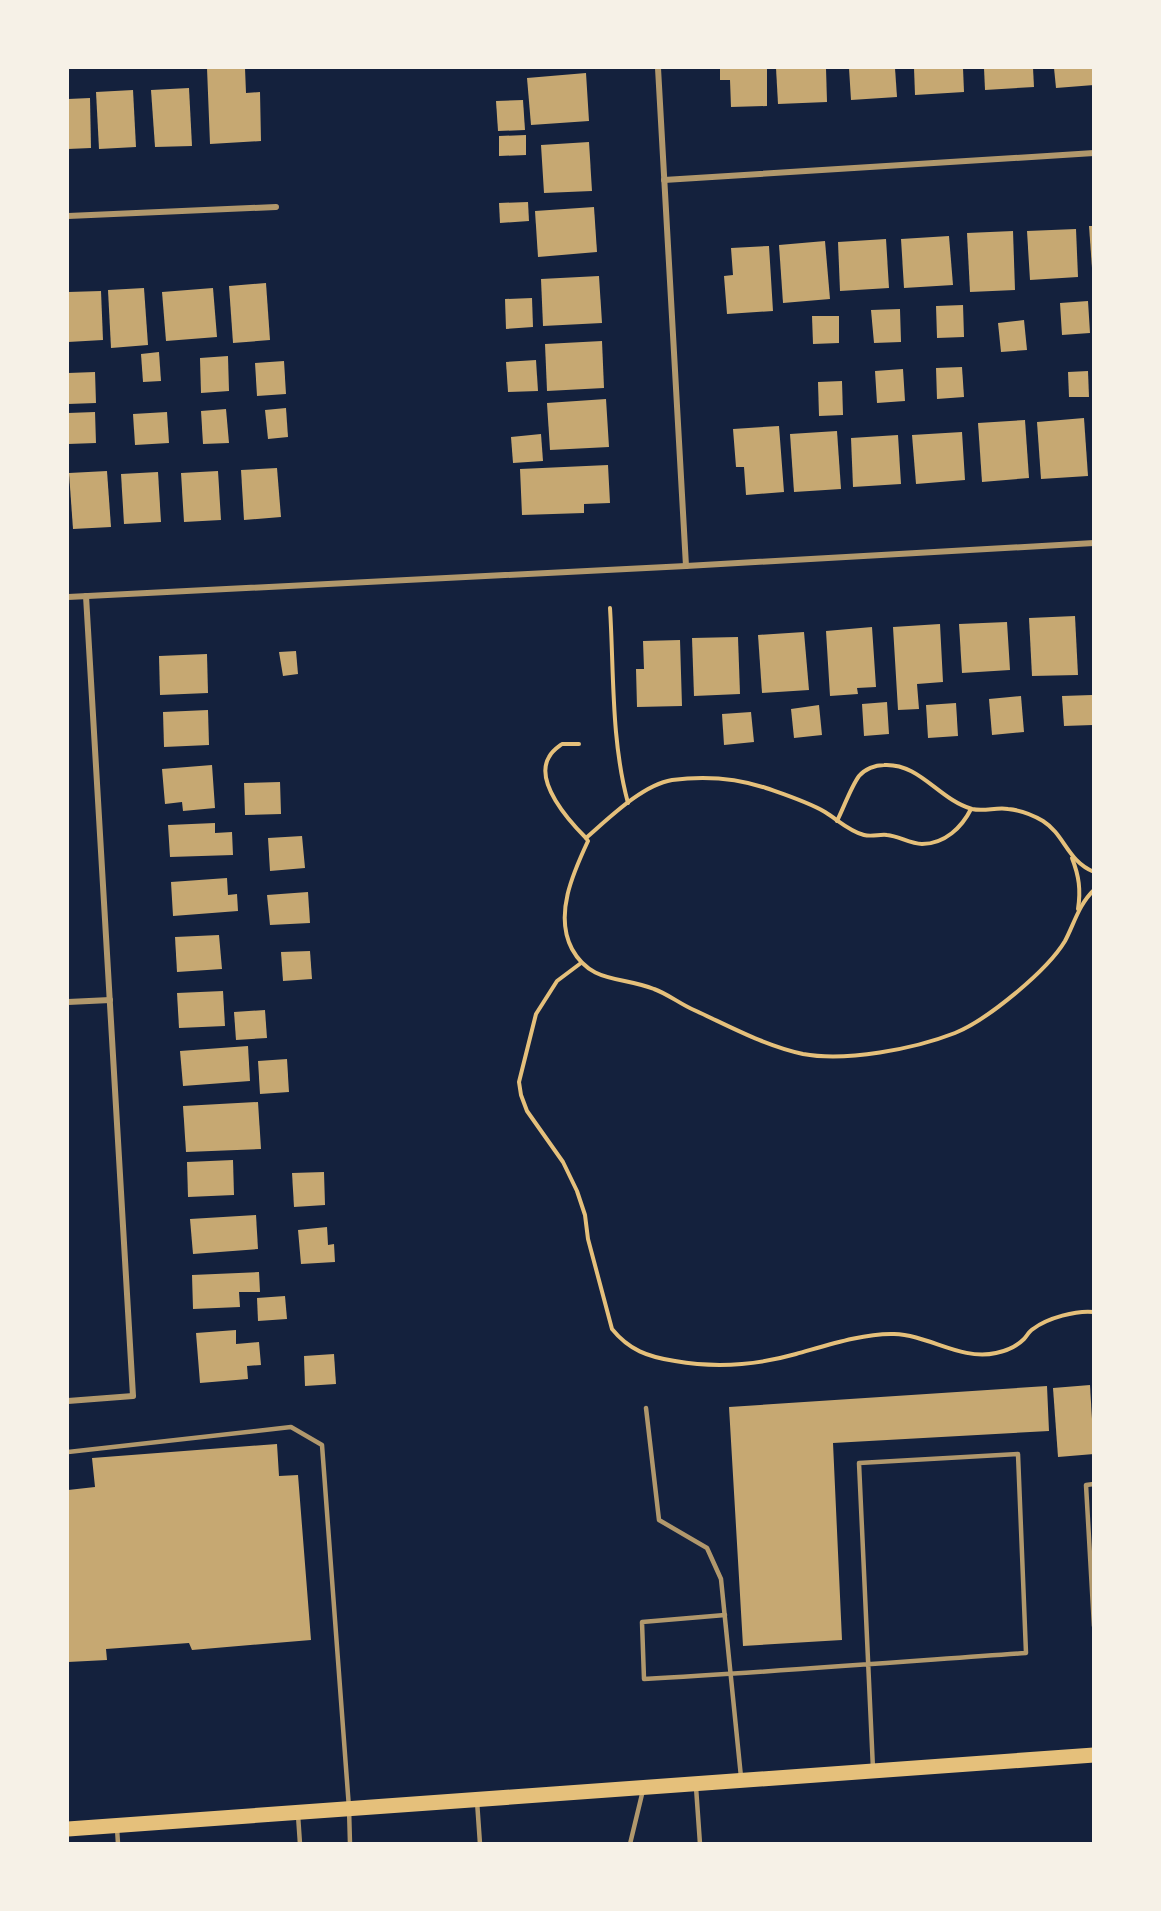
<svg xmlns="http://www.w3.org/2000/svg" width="1161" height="1911" font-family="'Alegreya Sans',sans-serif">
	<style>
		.building { fill: #c6a872 }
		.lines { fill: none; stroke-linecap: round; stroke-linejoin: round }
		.path { stroke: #e5c07b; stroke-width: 4 }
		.service { stroke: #b1986c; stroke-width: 4.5 }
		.minor { stroke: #b1986c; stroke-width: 6 }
		.primary { stroke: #e5c07b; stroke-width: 15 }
	</style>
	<rect width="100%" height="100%" fill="#14213d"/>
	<!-- building -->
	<g class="building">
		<polygon points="207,68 245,68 246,93 260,92 261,141 210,144"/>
		<polygon points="720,68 767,68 767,106 731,107 730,80 720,80"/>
		<polygon points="776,68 826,68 827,102 778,104"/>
		<polygon points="849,68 895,68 897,97 851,100"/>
		<polygon points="914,68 963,68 964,92 915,95"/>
		<polygon points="984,68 1033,68 1034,87 985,90"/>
		<polygon points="1054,68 1094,68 1094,85 1056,88"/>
		<polygon points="586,73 589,121 531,125 527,78"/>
		<polygon points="189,88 192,146 155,147 151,90"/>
		<polygon points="133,90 136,147 99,149 96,92"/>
		<polygon points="90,98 91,148 68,149 68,99"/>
		<polygon points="523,100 525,130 498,131 496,101"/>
		<polygon points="526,135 526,155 499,156 499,136"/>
		<polygon points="589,142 592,191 544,193 541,145"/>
		<polygon points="528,202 529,221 500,223 499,203"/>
		<polygon points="594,207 597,252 538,257 535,211"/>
		<polygon points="1089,226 1094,226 1094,268 1092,268"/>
		<polygon points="1076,229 1078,277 1030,280 1027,231"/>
		<polygon points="1013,231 1015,290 970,292 967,233"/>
		<polygon points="949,236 953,285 904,288 901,239"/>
		<polygon points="886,239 889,288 840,291 838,242"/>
		<polygon points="825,241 830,299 783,303 779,245"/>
		<polygon points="769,246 773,311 727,314 724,276 733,275 731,248"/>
		<polygon points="599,276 602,323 543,326 541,279"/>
		<polygon points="266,283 270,340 233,343 229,286"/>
		<polygon points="144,288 148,345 111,348 108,290"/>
		<polygon points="213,288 217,337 166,341 162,292"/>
		<polygon points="101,291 103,340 68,342 68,292"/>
		<polygon points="532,298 533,327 506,329 505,299"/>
		<polygon points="1088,301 1090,333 1062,335 1060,303"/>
		<polygon points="963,305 964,337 937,338 936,306"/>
		<polygon points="900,309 901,342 874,343 871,310"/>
		<polygon points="812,316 839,316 839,343 813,344"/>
		<polygon points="1024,320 1027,350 1001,352 998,323"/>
		<polygon points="602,341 604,388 547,391 545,344"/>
		<polygon points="159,352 161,381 143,382 141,354"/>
		<polygon points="228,356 229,391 201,393 200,358"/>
		<polygon points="536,360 538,391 508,392 506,362"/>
		<polygon points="284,361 286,394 257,396 255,363"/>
		<polygon points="962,367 964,397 937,399 936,368"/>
		<polygon points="903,369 905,401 877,403 875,371"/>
		<polygon points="1088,371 1089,397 1069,397 1068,372"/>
		<polygon points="95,372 96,403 68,404 68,373"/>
		<polygon points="842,381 843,415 819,416 818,382"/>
		<polygon points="606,399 609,447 550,450 547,403"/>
		<polygon points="286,408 288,437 268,439 265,410"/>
		<polygon points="226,409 229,443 203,444 201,411"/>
		<polygon points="95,412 96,443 68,444 68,413"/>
		<polygon points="167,412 169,443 135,445 133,414"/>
		<polygon points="1084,418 1088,476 1041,479 1037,422"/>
		<polygon points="1025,420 1029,478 982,482 978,423"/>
		<polygon points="779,426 784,492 746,495 744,467 736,467 733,429"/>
		<polygon points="837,431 841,489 794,492 790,434"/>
		<polygon points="962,432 965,480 916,484 912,435"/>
		<polygon points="541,434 543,461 513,463 511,437"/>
		<polygon points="898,435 901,484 853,487 851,438"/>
		<polygon points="608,465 610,503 584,504 584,513 522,515 520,469"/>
		<polygon points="277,468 281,517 244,520 241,470"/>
		<polygon points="107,471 111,527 73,529 69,473"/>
		<polygon points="218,471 221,520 184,522 181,473"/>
		<polygon points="158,472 161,522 124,524 121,474"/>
		<polygon points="1075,616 1078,675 1032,676 1029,618"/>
		<polygon points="1007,622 1010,670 962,673 959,624"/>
		<polygon points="940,624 943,682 917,684 919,709 898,710 893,627"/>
		<polygon points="872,627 876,687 857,688 858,694 830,696 826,631"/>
		<polygon points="804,632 809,690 762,693 758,635"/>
		<polygon points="738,637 740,694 694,696 692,638"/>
		<polygon points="680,640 682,706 637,707 636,669 644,669 643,641"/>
		<polygon points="296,651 298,674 283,676 279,652"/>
		<polygon points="207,654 208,693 160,695 159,656"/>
		<polygon points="1092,695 1093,725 1064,726 1062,696"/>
		<polygon points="1021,696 1024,732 992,735 989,699"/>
		<polygon points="887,702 889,734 864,736 862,704"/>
		<polygon points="956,703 958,736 928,738 926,705"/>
		<polygon points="819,705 822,735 794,738 791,709"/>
		<polygon points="208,710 209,745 164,747 163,712"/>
		<polygon points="751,712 754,742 724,745 722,714"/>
		<polygon points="212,765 215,808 183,811 182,802 165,804 162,769"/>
		<polygon points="280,782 281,814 245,815 244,783"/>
		<polygon points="215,823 215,833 232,832 233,855 170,857 168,825"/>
		<polygon points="302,836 305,868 270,871 268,838"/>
		<polygon points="227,878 228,895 237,894 238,911 173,916 171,882"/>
		<polygon points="308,892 310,923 270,925 267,895"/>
		<polygon points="219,935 222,969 177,972 175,937"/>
		<polygon points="310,951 312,979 283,981 281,952"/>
		<polygon points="223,991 225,1026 179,1028 177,993"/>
		<polygon points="265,1010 267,1038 236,1040 234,1012"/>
		<polygon points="248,1046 250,1081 183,1086 180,1051"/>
		<polygon points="287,1059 289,1092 260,1094 258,1061"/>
		<polygon points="258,1102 261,1149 186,1152 183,1106"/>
		<polygon points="233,1160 234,1195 188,1197 187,1162"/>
		<polygon points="324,1172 325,1205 294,1207 292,1173"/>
		<polygon points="256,1215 258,1249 193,1254 190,1219"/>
		<polygon points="327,1227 328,1245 334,1244 335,1262 301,1264 298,1230"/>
		<polygon points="259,1272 260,1292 239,1292 240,1307 193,1309 192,1275"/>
		<polygon points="285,1296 287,1319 258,1321 257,1298"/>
		<polygon points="236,1330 236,1344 259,1342 261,1365 247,1366 248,1379 200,1383 196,1333"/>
		<polygon points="334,1354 336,1384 305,1386 304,1356"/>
		<polygon points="1090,1385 1094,1454 1058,1457 1053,1388"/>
		<polygon points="1047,1386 1049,1431 833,1443 842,1640 743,1646 729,1407"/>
		<polygon points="277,1444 279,1476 298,1475 311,1640 192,1650 189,1643 106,1649 107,1660 68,1662 68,1490 95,1487 92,1458"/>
	</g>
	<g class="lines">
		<!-- path -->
		<g class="path">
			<path d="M610,608C614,673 611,740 628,803"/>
			<path d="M579,744H562C558,747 552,751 549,757C534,782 569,821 586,838"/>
			<path d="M971,809C962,827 945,844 922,844C910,844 899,836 887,835C880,834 872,837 864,835C849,831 838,820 825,812C808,802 786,795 766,788C736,778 703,776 672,780C642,785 608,819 586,838L588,841C573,873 554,915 572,949C591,984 622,976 654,989C668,994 680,1004 694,1010C729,1026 765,1046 803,1054C846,1062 914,1049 955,1033C987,1020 1047,971 1065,941C1074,924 1079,904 1094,890"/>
			<path d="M837,821C844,807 851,787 859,776C865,769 875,765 884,765C920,763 938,799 972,809C984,812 996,807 1008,809C1019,810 1033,815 1043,821C1065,835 1067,861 1094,872"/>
			<path d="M1072,858C1079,876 1081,890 1078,909"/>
			<path d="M581,963L557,981L536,1014L519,1082L521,1095L527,1111L563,1162L577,1191L585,1215L588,1239L612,1329C629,1350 648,1357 675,1361C715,1368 757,1365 796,1354C825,1346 864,1333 894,1334C929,1335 961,1361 996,1353C1006,1351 1017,1346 1024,1339C1027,1336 1029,1331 1033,1329C1047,1318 1077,1310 1094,1312"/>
		</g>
		<!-- service -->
		<g class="service">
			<polyline points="646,1408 659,1520 707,1548 721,1579 741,1777"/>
			<polyline points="68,1452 291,1427 322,1445 349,1808 350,1844"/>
			<polyline points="1094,1484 1086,1485 1094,1626"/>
			<path d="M725,1615L642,1622L644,1679C771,1672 899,1662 1026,1653L1018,1454L859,1463L873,1769"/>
			<polyline points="696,1787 700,1844"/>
			<polyline points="477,1801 480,1844"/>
			<polyline points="298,1815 300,1844"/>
			<polyline points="117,1828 118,1844"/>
			<polyline points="630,1844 643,1790"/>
		</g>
		<!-- minor -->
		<g class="minor">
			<polyline points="658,68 686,566"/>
			<polyline points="664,180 1094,153"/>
			<polyline points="68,216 276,207"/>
			<polyline points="68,597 686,566 1094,543"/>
			<polyline points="68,1002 110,1000"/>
			<polyline points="68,1401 133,1396 86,596"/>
		</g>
		<!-- primary -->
		<polyline class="primary" points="68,1829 1094,1755"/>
	</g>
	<!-- border -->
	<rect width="1161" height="1911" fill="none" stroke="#f6f1e7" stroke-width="138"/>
</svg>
